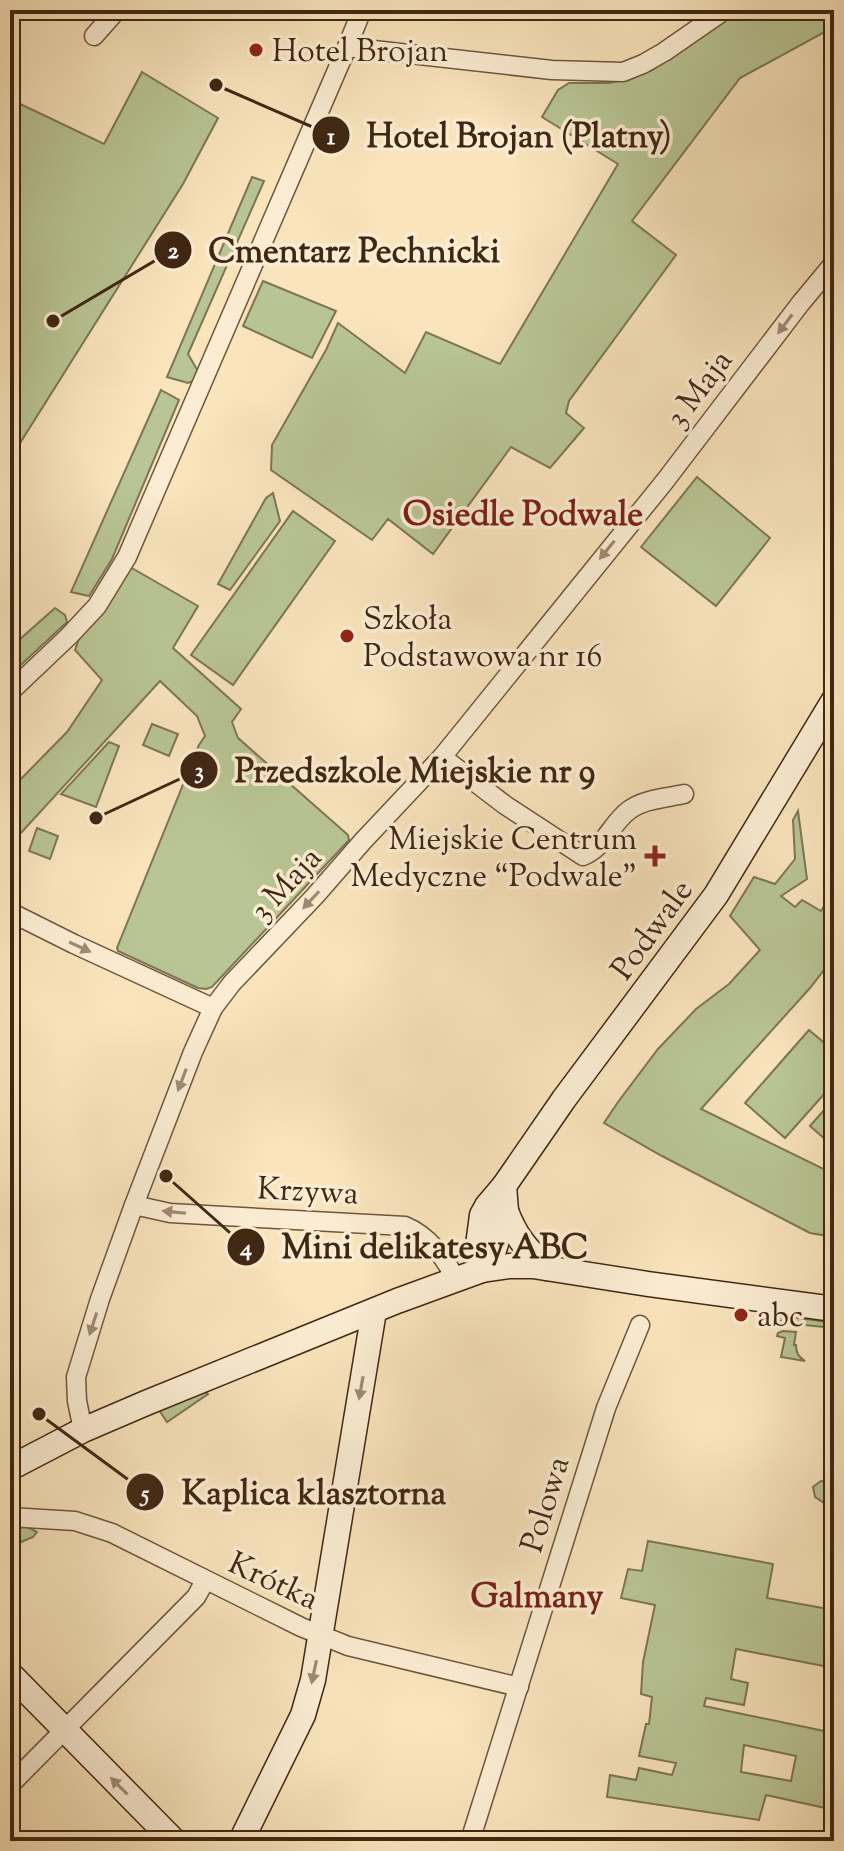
<svg xmlns="http://www.w3.org/2000/svg" width="844" height="1851" font-family="'Sorts Mill Goudy',serif">
	<style>
		.green { fill: #b9c594; stroke: #7c7654; stroke-width: 2; fill-rule: evenodd }
		.lines { fill: none; stroke-linecap: round; stroke-linejoin: round }
		.street-casing { stroke: #6e563d; stroke-width: 21 }
		.secondary-casing { stroke: #402713; stroke-width: 27 }
		.street { stroke: #fbedd3; stroke-width: 18 }
		.secondary { stroke: #fbedd3; stroke-width: 24 }
		.oneway { fill: #9e8a73 }
		.poi-dot { fill: #8f2418; stroke: #fbedd3; stroke-width: 3 }
		.labels { text-anchor: middle; stroke-width: 7; stroke-linejoin: round; paint-order: stroke }
		.poi-label { font-size: 32px; fill: #402713; stroke: #fbedd3; text-anchor: start }
		.street-label { font-size: 32px; fill: #402713; stroke: #fbedd3 }
		.neighbourhood-label { font-size: 34px; font-weight: bold; fill: #7a1f14; stroke: #fbedd3 }
		.leader { fill: none; stroke: #402713; stroke-width: 3 }
		.callout-dot { fill: #402713; stroke: #fbedd3; stroke-width: 3 }
		.mark-label { font-size: 24px; text-anchor: middle; font-weight: bold; fill: #fff }
		.callout-label { font-size: 34px; text-anchor: middle; font-weight: bold; fill: #402713; stroke: #fbedd3; stroke-width: 7; stroke-linejoin: round; paint-order: stroke }
	</style>
	<rect width="100%" height="100%" fill="#f9e4bc"/>
	<filter id="stains"><feTurbulence type="fractalNoise" baseFrequency=".0025" numOctaves="4"/><feColorMatrix values="0 0 0 0 .2 0 0 0 0 .09 0 0 0 0 .02 0 0 0 .5 -.17"/></filter>
	<radialGradient id="worn" r=".72"><stop offset=".6" stop-color="#630" stop-opacity="0"/><stop offset="1" stop-color="#630" stop-opacity=".3"/></radialGradient>
	<!-- green -->
	<g class="green">
		<polygon points="740,10 834,10 834,27 740,78 632,221 676,255 569,401 566,413 584,428 550,468 511,447 433,554 388,519 372,540 271,470 272,445 326,350 338,323 405,373 426,332 500,364 618,164 542,117 558,90 569,83 609,83 628,79 652,70"/>
		<polygon points="142,72 218,118 183,184 10,459 10,99 104,144"/>
		<polygon points="252,177 264,181 188,354 199,373 196,380 188,383 167,377"/>
		<polygon points="263,281 336,311 312,358 243,326"/>
		<polygon points="161,390 179,400 112,559 89,596 71,592"/>
		<polygon points="697,477 770,538 716,606 641,547"/>
		<polygon points="273,493 280,521 230,590 218,584 266,498"/>
		<polygon points="293,511 335,541 233,685 191,655"/>
		<polygon points="123,563 198,606 173,648 241,709 232,722 238,738 348,835 349,840 212,987 206,989 198,988 118,951 117,948 199,745 205,736 197,716 160,681 10,845 10,790 67,732 102,680 75,650 82,630"/>
		<polygon points="55,608 65,615 67,622 10,675 10,648"/>
		<polygon points="152,724 178,734 169,756 143,745"/>
		<polygon points="109,742 119,746 96,807 61,794"/>
		<polygon points="798,811 807,879 781,896 795,907 802,900 821,911 834,890 834,957 810,988 701,1109 834,1174 834,1237 810,1233 662,1156 604,1123 618,1102 658,1049 696,1009 729,984 760,950 730,916 754,877 775,884 795,859 793,820"/>
		<polygon points="37,828 58,836 50,859 29,851"/>
		<polygon points="809,1030 834,1051 834,1083 785,1138 745,1103"/>
		<polygon points="833,1100 834,1101 834,1147 810,1126"/>
		<polygon points="778,1315 834,1323 834,1328 784,1323 779,1320"/>
		<path d="M783,1331L796,1332L794,1345H796C796,1354 799,1357 805,1361L781,1357L785,1338L777,1336L778,1333Z"/>
		<polygon points="206,1392 208,1394 167,1422 159,1410 182,1399"/>
		<polygon points="821,1481 834,1483 834,1505 824,1503 815,1497 813,1487"/>
		<polygon points="24,1525 37,1532 33,1537 14,1545 12,1535 17,1532"/>
		<path d="M648,1541L773,1564L767,1598L834,1610V1668L736,1649L731,1679L748,1683L744,1705L706,1698L704,1706L834,1733V1810L766,1795L759,1820L607,1797L610,1775L636,1780L639,1768L672,1775L676,1763L639,1756L646,1724H649L652,1697L641,1694L643,1662L655,1605L621,1598L628,1569L642,1571ZM744,1745L796,1756L791,1781L741,1772Z"/>
	</g>
	<g class="lines">
		<defs>
			<g id="street">
				<polyline points="94,36 117,10"/>
				<polyline points="347,47 552,70 623,72 643,64 664,52 719,14"/>
				<polyline points="10,692 69,636 97,606 127,557 347,47 362,10"/>
				<path d="M442,757L505,805L583,856C604,848 611,824 628,811C643,799 666,798 684,794"/>
				<polyline points="10,912 74,944 213,1008"/>
				<path d="M134,1205L170,1213L405,1226C427,1235 446,1258 455,1279"/>
				<polyline points="83,1430 77,1401 76,1377 100,1299 134,1205 193,1052 213,1008 232,983 315,896 363,841 442,757 665,481 800,304 834,263"/>
				<polyline points="10,1517 75,1521 112,1533 301,1627 348,1646 519,1687"/>
				<polyline points="10,1785 196,1597 205,1581"/>
				<polyline points="470,1841 606,1408 640,1325"/>
			</g>
			<g id="secondary">
				<path d="M506,1211C516,1237 526,1249 547,1268"/>
				<polyline points="483,1268 494,1250 506,1211 504,1186"/>
				<polyline points="482,1270 477,1253 482,1215 487,1206 504,1186 564,1099 716,895 834,700"/>
				<polyline points="10,1468 83,1430 146,1403 397,1301 482,1270 509,1266 533,1266 648,1284 834,1309"/>
				<polyline points="10,1674 174,1841"/>
				<polyline points="241,1841 303,1715 313,1680 374,1311"/>
			</g>
		</defs>
		<!-- street casing -->
		<use href="#street" class="street-casing"/>
		<!-- secondary casing -->
		<use href="#secondary" class="secondary-casing"/>
		<!-- street -->
		<use href="#street" class="street"/>
		<!-- secondary -->
		<use href="#secondary" class="secondary"/>
	</g>
	<!-- one-way arrows -->
	<defs><path id="oneway-solid" d="M-6-.8H1V-3.2L6.5 0L1 3.2V.8H-6Z" transform="scale(2)"/></defs>
	<g class="oneway">
		<use href="#oneway-solid" transform="translate(785 324) rotate(127)"/>
		<use href="#oneway-solid" transform="translate(607 550) rotate(129)"/>
		<use href="#oneway-solid" transform="translate(311 900) rotate(133)"/>
		<use href="#oneway-solid" transform="translate(80 947) rotate(25)"/>
		<use href="#oneway-solid" transform="translate(182 1080) rotate(111)"/>
		<use href="#oneway-solid" transform="translate(174 1212) rotate(-174)"/>
		<use href="#oneway-solid" transform="translate(93 1324) rotate(108)"/>
		<use href="#oneway-solid" transform="translate(361 1388) rotate(100)"/>
		<use href="#oneway-solid" transform="translate(314 1672) rotate(102)"/>
		<use href="#oneway-solid" transform="translate(119 1786) rotate(-135)"/>
	</g>
	<!-- markers -->
	<g class="poi-dot">
		<circle cx="256" cy="50" r="8"/>
		<circle cx="347" cy="636" r="8"/>
		<path d="M651 844h8v8h8v8h-8v8h-8v-8h-8v-8h8z"/>
		<circle cx="741" cy="1315" r="8"/>
	</g>
	<g class="labels">
		<!-- poi labels -->
		<g class="poi-label">
			<text x="272" y="61">Hotel Brojan</text>
			<text x="363" y="629">Szkoła<tspan x="363" dy="37">Podstawowa nr 16</tspan></text>
			<text x="637" y="849" text-anchor="end">Miejskie Centrum<tspan x="637" dy="37">Medyczne “Podwale”</tspan></text>
			<text x="757" y="1326">abc</text>
		</g>
		<!-- street labels -->
		<g class="street-label">
			<text transform="translate(698 388) rotate(-53)" y="11">3 Maja</text>
			<text transform="translate(285 883) rotate(-47)" y="11">3 Maja</text>
			<text transform="translate(651 929) rotate(-54)" y="11">Podwale</text>
			<text transform="translate(308 1190) rotate(3)" y="11">Krzywa</text>
			<text transform="translate(544 1504) rotate(-73)" y="11">Polowa</text>
			<text transform="translate(274 1580) rotate(25)" y="11">Krótka</text>
		</g>
		<!-- neighbourhood labels -->
		<g class="neighbourhood-label">
			<text x="523" y="525">Osiedle Podwale</text>
			<text x="537" y="1607">Galmany</text>
		</g>
	</g>
	<!-- callouts -->
	<path class="leader" d="M216 85L331 135M53 321L173 250M96 818L199 770M166 1176L246 1247M39 1414L145 1492"/>
	<g class="callout-dot">
		<circle cx="216" cy="85" r="8"/>
		<circle cx="53" cy="321" r="8"/>
		<circle cx="96" cy="818" r="8"/>
		<circle cx="166" cy="1176" r="8"/>
		<circle cx="39" cy="1414" r="8"/>
		<circle cx="331" cy="135" r="20"/>
		<circle cx="173" cy="250" r="20"/>
		<circle cx="199" cy="770" r="20"/>
		<circle cx="246" cy="1247" r="20"/>
		<circle cx="145" cy="1492" r="20"/>
	</g>
	<g class="mark-label">
		<text x="331" y="144">1</text>
		<text x="173" y="258">2</text>
		<text x="199" y="778">3</text>
		<text x="246" y="1255">4</text>
		<text x="145" y="1501">5</text>
	</g>
	<g class="callout-label">
		<text x="519" y="147">Hotel Brojan (Platny)</text>
		<text x="354" y="262">Cmentarz Pechnicki</text>
		<text x="415" y="782">Przedszkole Miejskie nr 9</text>
		<text x="435" y="1258">Mini delikatesy ABC</text>
		<text x="314" y="1504">Kaplica klasztorna</text>
	</g>
	<!-- margin -->
	<rect width="844" height="1851" fill="none" stroke="#f9e4bc" stroke-width="40"/>
	<rect x="12" y="12" width="820" height="1827" fill="none" stroke="#402713" stroke-width="4"/>
	<rect x="20" y="20" width="804" height="1811" fill="none" stroke="#402713" stroke-width="2"/>
	<rect width="100%" height="100%" filter="url(#stains)"/>
	<rect width="100%" height="100%" fill="url(#worn)"/>
</svg>
